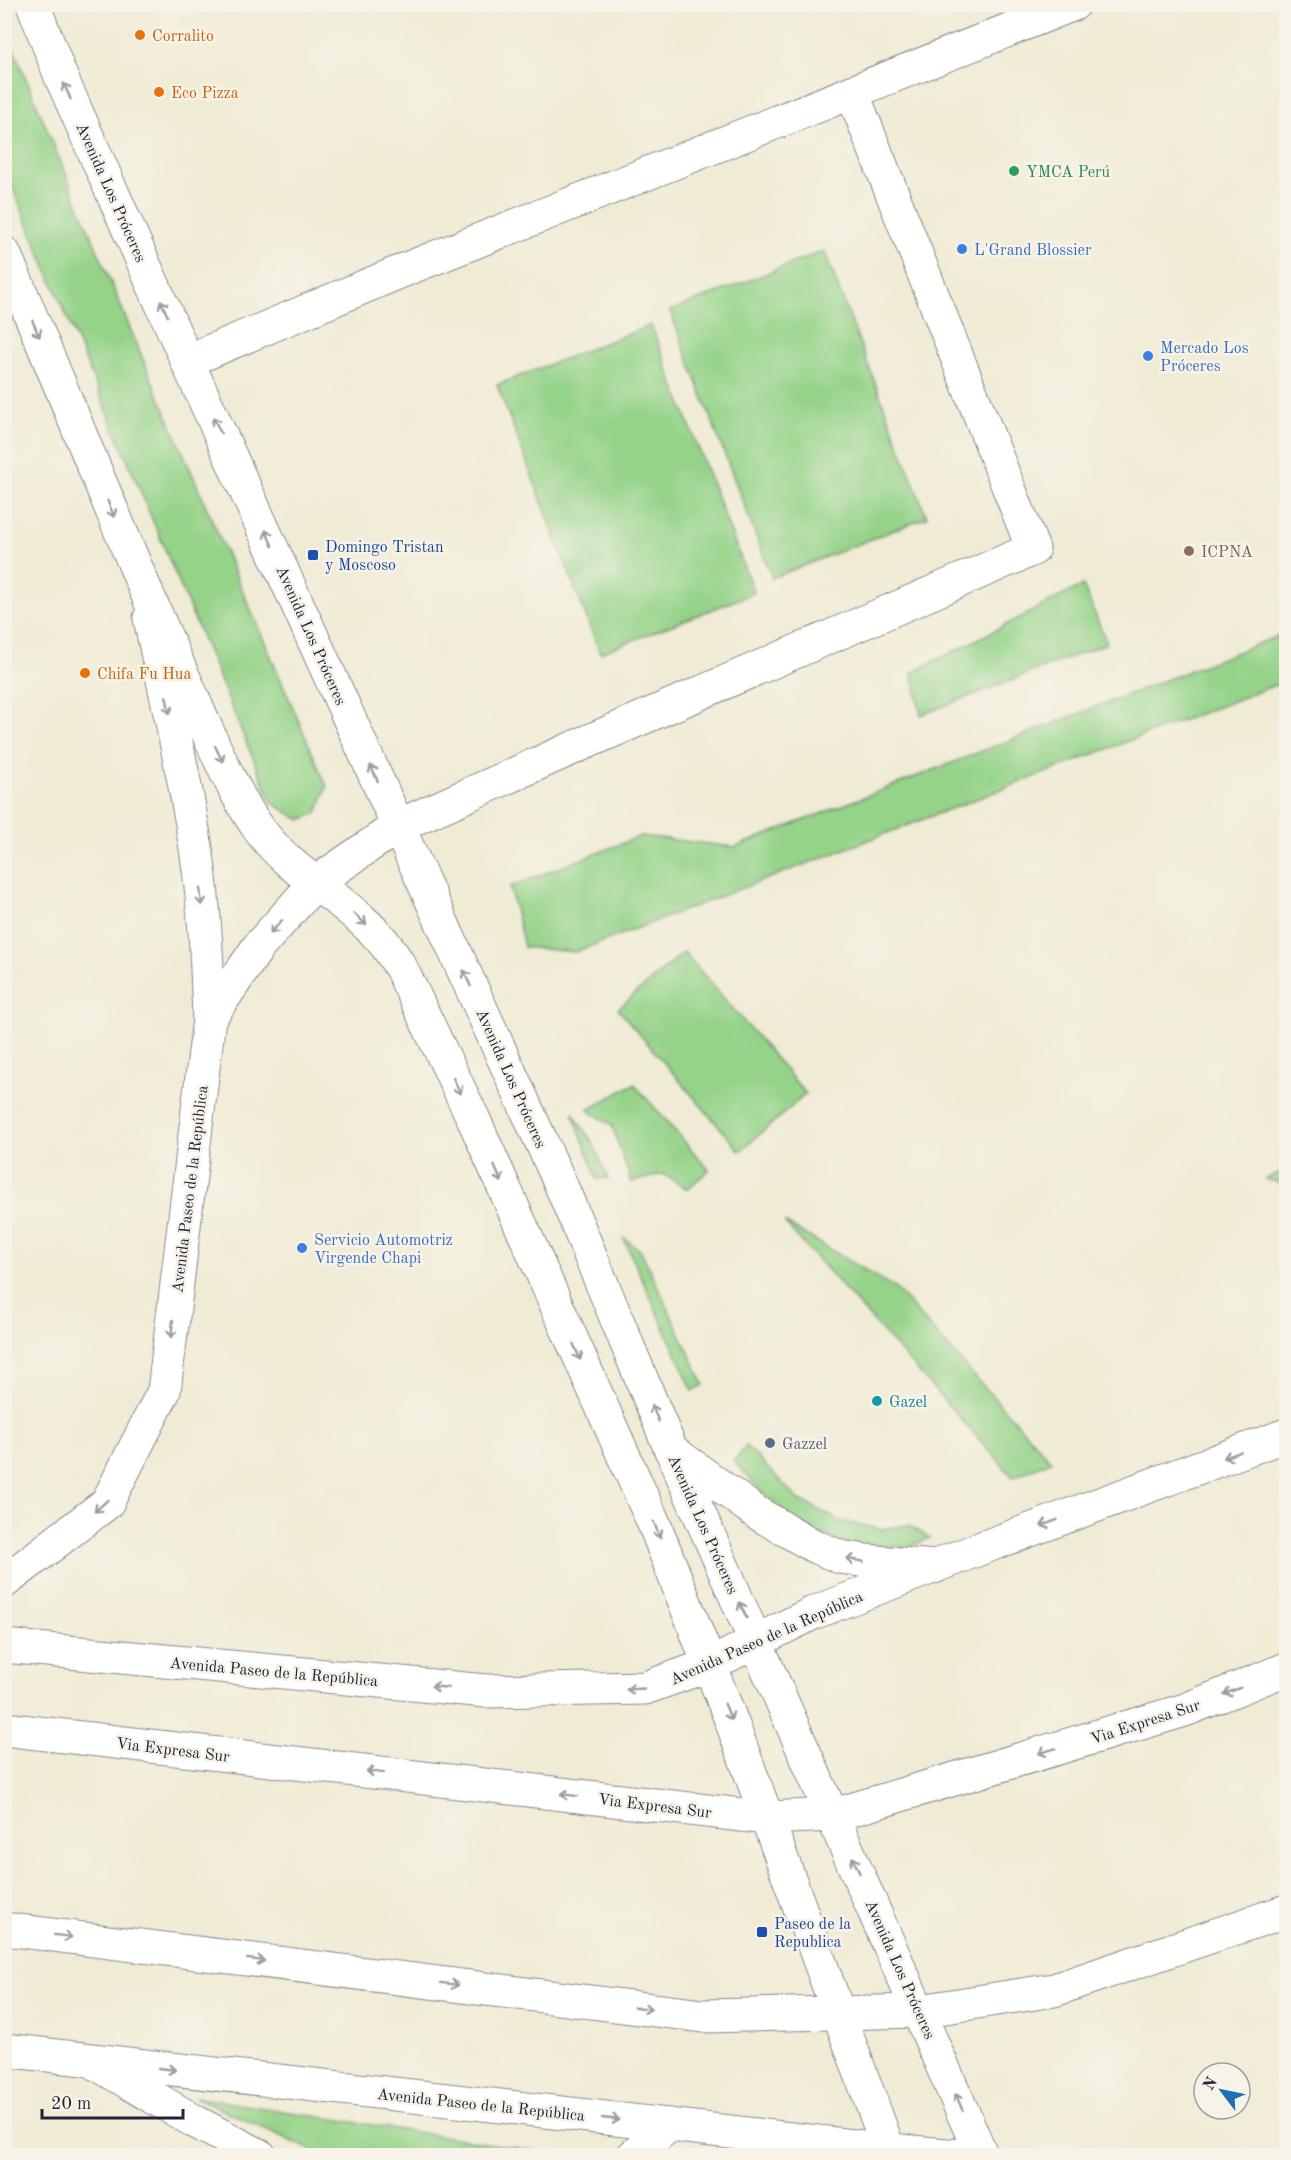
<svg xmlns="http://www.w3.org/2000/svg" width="1291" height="2160" font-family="'Old Standard TT',serif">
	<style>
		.green { fill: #94d388; stroke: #5b7a62; stroke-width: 1.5 }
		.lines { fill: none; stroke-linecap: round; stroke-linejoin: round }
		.minor-casing { stroke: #898688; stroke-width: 35 }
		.secondary-casing { stroke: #898688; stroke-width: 35 }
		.primary-casing { stroke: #898688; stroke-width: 35 }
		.trunk-casing { stroke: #898688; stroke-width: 35 }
		.minor { stroke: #fff; stroke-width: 33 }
		.secondary { stroke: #fff; stroke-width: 33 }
		.primary { stroke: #fff; stroke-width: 33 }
		.trunk { stroke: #fff; stroke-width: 33 }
		.oneway { stroke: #9c9ca7 }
		.food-dot { fill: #e8710a; stroke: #f7f3e8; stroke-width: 2 }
		.leisure-dot { fill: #2e9e5b; stroke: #f7f3e8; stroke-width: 2 }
		.shop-dot { fill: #3f7fe0; stroke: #f7f3e8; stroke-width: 2 }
		.education-dot { fill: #8d6e63; stroke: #f7f3e8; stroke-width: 2 }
		.transit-dot { fill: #1a4fb4; stroke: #f7f3e8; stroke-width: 2 }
		.culture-dot { fill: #0f9aa8; stroke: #f7f3e8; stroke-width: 2 }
		.service-dot { fill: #5c6f8a; stroke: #f7f3e8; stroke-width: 2 }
		.labels { text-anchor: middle; stroke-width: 5; stroke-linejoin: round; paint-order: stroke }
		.food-label { font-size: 16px; fill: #c56008; stroke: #f7f3e8; text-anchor: start }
		.leisure-label { font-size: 16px; fill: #27864d; stroke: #f7f3e8; text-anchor: start }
		.street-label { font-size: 16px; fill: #22223b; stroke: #f7f3e8 }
		.shop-label { font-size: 16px; fill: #366cbe; stroke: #f7f3e8; text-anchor: start }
		.transit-label { font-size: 16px; fill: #164399; stroke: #f7f3e8; text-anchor: start }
		.education-label { font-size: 16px; fill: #785e54; stroke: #f7f3e8; text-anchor: start }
		.culture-label { font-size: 16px; fill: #0d838f; stroke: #f7f3e8; text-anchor: start }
		.service-label { font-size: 16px; fill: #4e5e75; stroke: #f7f3e8; text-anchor: start }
	</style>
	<rect width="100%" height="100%" fill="#f7f3e8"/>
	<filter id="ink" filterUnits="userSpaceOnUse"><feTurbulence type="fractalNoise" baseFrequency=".0167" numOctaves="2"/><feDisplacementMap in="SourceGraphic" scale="12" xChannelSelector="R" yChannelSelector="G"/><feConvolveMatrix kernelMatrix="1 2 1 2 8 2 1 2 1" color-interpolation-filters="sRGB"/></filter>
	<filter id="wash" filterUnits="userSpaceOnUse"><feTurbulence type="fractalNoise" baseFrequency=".008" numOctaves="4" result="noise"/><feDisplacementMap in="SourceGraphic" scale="24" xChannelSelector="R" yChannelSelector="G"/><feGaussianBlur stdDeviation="1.35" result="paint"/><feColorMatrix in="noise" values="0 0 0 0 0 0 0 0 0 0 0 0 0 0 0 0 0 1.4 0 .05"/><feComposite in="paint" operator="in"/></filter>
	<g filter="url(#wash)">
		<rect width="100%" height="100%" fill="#f0ebd4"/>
		<!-- green -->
		<g class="green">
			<polygon points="4,26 147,369 327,787 317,813 300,820 272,803 5,170"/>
			<polygon points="824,251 927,517 772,578 670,311"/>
			<polygon points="651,325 754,593 600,653 497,385"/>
			<polygon points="1083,585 1107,643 921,715 912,673"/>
			<polygon points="1286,633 1286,681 575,952 524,947 510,887 641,836 735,847"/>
			<polygon points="684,952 806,1094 740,1151 618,1009"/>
			<polygon points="634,1084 709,1170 687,1189 663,1174 631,1182 612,1125 588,1110"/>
			<polygon points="573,1113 592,1141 608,1178 597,1179"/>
			<polygon points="1286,1170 1286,1185 1265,1179"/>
			<polygon points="784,1222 895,1288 1051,1461 1013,1477"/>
			<polygon points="623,1237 641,1251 704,1385 693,1391"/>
			<polygon points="746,1446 798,1499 840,1521 881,1529 908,1525 930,1538 906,1548 840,1542 798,1524 761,1491 734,1462"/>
			<polygon points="195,2097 561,2155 322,2155"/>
		</g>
	</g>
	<g filter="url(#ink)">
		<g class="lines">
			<defs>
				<g id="minor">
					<polyline points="187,361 409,268 1074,4"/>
					<path d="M150,618C166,697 185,775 197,855C205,909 207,964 209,1019"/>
					<polyline points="671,1450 757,1513 814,1546 840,1557 866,1561 934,1567"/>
					<polyline points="4,1582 107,1503 164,1391 209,1019 259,946 315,883 398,826 566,751 1033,549 852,92"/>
					<polyline points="92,2061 194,2121 260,2156"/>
					<polyline points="633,2156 669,2125"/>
				</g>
				<g id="secondary">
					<polyline points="33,4 61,77 187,361 561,1185 666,1438 982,2156"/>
					<path d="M4,253C64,391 118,530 179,667C203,718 228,788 262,833C294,875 345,899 380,938C388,947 395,958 401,968L474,1120L655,1526L731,1720L891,2156"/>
				</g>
				<g id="primary">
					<polyline points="4,1646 486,1691 645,1688 709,1665 813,1613 987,1546 1286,1435"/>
					<polyline points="4,2050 889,2150 958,2156"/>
				</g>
				<g id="trunk">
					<polyline points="4,1729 767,1818 834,1815 1185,1710 1286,1669"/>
					<polyline points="4,1929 703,2016 920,2011 1054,1990 1286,1911"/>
				</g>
			</defs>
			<!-- minor casing -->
			<use href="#minor" class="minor-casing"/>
			<!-- secondary casing -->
			<use href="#secondary" class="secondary-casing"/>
			<!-- primary casing -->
			<use href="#primary" class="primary-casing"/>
			<!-- trunk casing -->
			<use href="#trunk" class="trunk-casing"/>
			<!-- minor -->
			<use href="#minor" class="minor"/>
			<!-- secondary -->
			<use href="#secondary" class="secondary"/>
			<!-- primary -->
			<use href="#primary" class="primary"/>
			<!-- trunk -->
			<use href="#trunk" class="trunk"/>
		</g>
		<!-- one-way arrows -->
		<defs><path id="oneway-shaft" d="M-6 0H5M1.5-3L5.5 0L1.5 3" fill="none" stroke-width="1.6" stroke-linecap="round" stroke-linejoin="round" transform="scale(1.5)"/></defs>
		<g class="oneway">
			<use href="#oneway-shaft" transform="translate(67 91) rotate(-114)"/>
			<use href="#oneway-shaft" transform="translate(164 308) rotate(-114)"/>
			<use href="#oneway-shaft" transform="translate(36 329) rotate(67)"/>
			<use href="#oneway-shaft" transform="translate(217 425) rotate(-115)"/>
			<use href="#oneway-shaft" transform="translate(111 509) rotate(67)"/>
			<use href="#oneway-shaft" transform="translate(269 538) rotate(-114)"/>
			<use href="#oneway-shaft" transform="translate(168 705) rotate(78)"/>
			<use href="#oneway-shaft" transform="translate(219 754) rotate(64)"/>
			<use href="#oneway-shaft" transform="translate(374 773) rotate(-114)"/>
			<use href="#oneway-shaft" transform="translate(201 897) rotate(84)"/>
			<use href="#oneway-shaft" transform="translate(360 919) rotate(43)"/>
			<use href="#oneway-shaft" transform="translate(276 927) rotate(131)"/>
			<use href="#oneway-shaft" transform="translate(467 978) rotate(-114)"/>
			<use href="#oneway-shaft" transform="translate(457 1086) rotate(64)"/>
			<use href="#oneway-shaft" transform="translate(498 1174) rotate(66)"/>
			<use href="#oneway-shaft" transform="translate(172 1329) rotate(97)"/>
			<use href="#oneway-shaft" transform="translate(577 1352) rotate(66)"/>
			<use href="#oneway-shaft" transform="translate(655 1413) rotate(-113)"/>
			<use href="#oneway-shaft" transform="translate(1232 1455) rotate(160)"/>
			<use href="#oneway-shaft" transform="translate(101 1506) rotate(138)"/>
			<use href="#oneway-shaft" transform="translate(1049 1523) rotate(160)"/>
			<use href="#oneway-shaft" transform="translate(657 1530) rotate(68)"/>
			<use href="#oneway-shaft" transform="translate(855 1560) rotate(-170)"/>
			<use href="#oneway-shaft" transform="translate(743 1610) rotate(-114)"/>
			<use href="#oneway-shaft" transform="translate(440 1687) rotate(-175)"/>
			<use href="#oneway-shaft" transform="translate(635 1689) rotate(177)"/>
			<use href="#oneway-shaft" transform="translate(1232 1691) rotate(158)"/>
			<use href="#oneway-shaft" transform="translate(728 1712) rotate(68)"/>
			<use href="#oneway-shaft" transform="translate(1047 1751) rotate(163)"/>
			<use href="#oneway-shaft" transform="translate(375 1772) rotate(-173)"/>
			<use href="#oneway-shaft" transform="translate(569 1795) rotate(-173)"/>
			<use href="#oneway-shaft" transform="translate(856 1865) rotate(-114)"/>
			<use href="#oneway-shaft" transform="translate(63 1936) rotate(7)"/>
			<use href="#oneway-shaft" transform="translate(256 1960) rotate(7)"/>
			<use href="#oneway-shaft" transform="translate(450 1984) rotate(7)"/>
			<use href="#oneway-shaft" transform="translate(643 2008) rotate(7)"/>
			<use href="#oneway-shaft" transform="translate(167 2069) rotate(6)"/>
			<use href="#oneway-shaft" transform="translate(959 2102) rotate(-113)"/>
			<use href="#oneway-shaft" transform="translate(611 2119) rotate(6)"/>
		</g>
	</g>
	<!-- markers -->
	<g class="food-dot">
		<circle cx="140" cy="35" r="6"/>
		<circle cx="159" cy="92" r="6"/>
		<circle cx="85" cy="673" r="6"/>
	</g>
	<circle class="leisure-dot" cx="1014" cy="171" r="6"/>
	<g class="shop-dot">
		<circle cx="962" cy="249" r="6"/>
		<circle cx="1148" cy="356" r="6"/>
		<circle cx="302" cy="1248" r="6"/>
	</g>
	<circle class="education-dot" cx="1189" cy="551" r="6"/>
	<g class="transit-dot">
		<rect x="307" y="549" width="12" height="12" rx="3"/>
		<rect x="756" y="1926" width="12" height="12" rx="3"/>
	</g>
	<circle class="culture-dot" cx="877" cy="1401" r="6"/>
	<circle class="service-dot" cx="770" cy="1443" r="6"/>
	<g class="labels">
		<!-- food labels -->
		<g class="food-label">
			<text x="152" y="41">Corralito</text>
			<text x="171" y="98">Eco Pizza</text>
			<text x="97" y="679">Chifa Fu Hua</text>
		</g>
		<!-- leisure labels -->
		<g class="leisure-label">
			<text x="1026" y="177">YMCA Perú</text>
		</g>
		<!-- street labels -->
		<g class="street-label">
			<text transform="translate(112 192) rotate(66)" y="6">Avenida Los Próceres</text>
			<text transform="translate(312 635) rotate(66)" y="6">Avenida Los Próceres</text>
			<text transform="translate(512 1078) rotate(66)" y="6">Avenida Los Próceres</text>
			<text transform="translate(189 1189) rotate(-83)" y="6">Avenida Paseo de la República</text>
			<text transform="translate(704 1524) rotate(66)" y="6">Avenida Los Próceres</text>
			<text transform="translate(766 1637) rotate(-24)" y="6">Avenida Paseo de la República</text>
			<text transform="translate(274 1671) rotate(5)" y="6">Avenida Paseo de la República</text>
			<text transform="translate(1145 1721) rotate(-18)" y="6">Via Expresa Sur</text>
			<text transform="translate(173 1749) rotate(7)" y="6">Via Expresa Sur</text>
			<text transform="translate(655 1805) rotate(7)" y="6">Via Expresa Sur</text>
			<text transform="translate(901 1969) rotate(66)" y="6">Avenida Los Próceres</text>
			<text transform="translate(481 2104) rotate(6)" y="6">Avenida Paseo de la República</text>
		</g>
		<!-- shop labels -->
		<g class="shop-label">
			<text x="974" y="255">L'Grand Blossier</text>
			<text x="1160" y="353">Mercado Los<tspan x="1160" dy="18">Próceres</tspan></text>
			<text x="314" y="1245">Servicio Automotriz<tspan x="314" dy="18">Virgende Chapi</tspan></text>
		</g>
		<!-- transit labels -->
		<g class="transit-label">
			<text x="325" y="552">Domingo Tristan<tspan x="325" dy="18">y Moscoso</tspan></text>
			<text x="774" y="1929">Paseo de la<tspan x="774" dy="18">Republica</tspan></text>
		</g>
		<!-- education labels -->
		<g class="education-label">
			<text x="1201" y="557">ICPNA</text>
		</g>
		<!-- culture labels -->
		<g class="culture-label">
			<text x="889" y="1407">Gazel</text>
		</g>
		<!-- service labels -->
		<g class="service-label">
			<text x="782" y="1449">Gazzel</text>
		</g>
	</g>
	<!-- margin -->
	<rect width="1291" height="2160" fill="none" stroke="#f7f3e8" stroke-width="24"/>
	<!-- north arrow -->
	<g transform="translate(1222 2091) rotate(302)"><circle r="28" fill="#f7f3e8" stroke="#a29fa3" stroke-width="1.5"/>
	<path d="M0-4.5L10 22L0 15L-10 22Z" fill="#1f6fb2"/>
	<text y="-9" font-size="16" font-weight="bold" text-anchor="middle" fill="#22223b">N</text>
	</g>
	<!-- scale -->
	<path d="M42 2109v9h141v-9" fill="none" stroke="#22223b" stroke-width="3"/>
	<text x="51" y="2109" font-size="18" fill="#22223b" stroke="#f7f3e8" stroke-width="4.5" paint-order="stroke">20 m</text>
</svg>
